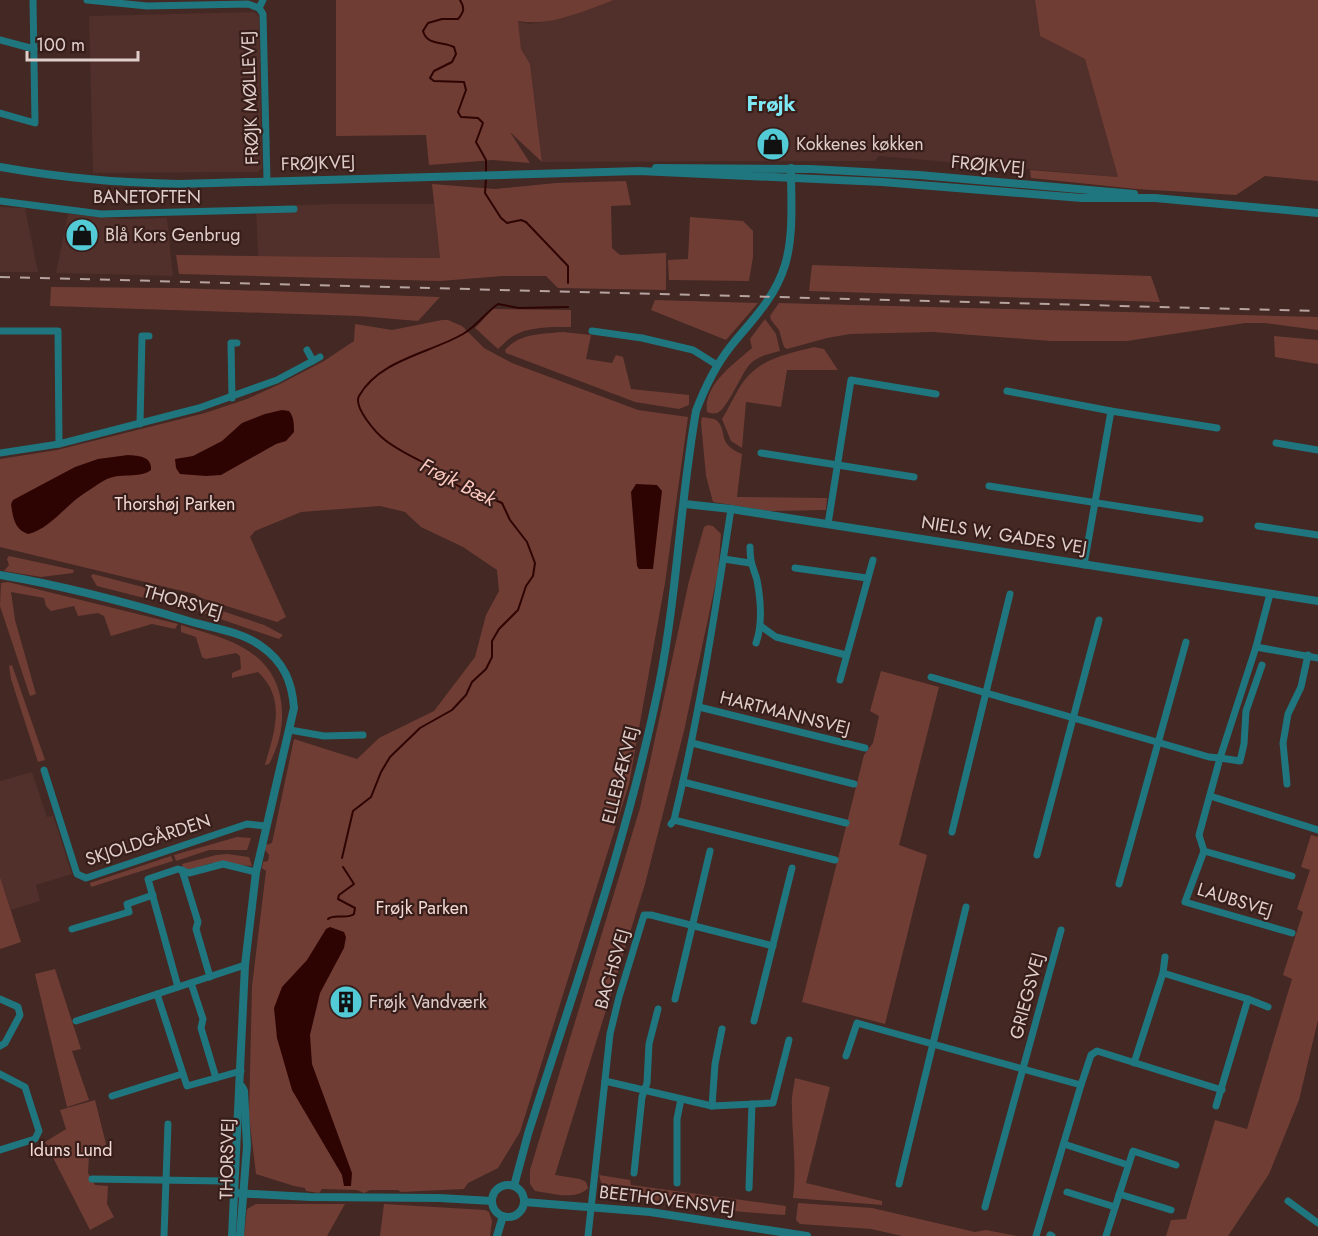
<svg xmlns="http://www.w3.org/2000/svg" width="1318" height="1236" font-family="Jost,sans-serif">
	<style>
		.built { fill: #512f2a }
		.green { fill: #703d35 }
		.water { fill: #2e0402 }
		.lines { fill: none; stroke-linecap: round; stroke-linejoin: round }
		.stream { stroke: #2e0402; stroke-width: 2 }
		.minor { stroke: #1f767e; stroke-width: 7 }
		.tertiary { stroke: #1f767e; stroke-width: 8 }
		.rail { stroke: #b7a39f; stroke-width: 2; stroke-dasharray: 10 10; stroke-linecap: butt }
		.labels { text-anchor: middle; stroke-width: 4.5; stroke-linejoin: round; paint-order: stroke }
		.street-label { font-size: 18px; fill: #e0cecb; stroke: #381e1a }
		.poi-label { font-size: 18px; fill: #e0cecb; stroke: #381e1a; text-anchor: start }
		.park-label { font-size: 18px; fill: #f3dad5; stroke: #381e1a }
		.water-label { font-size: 20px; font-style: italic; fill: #fac8bf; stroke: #381e1a }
		.quarter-label { font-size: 21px; font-weight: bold; fill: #7ee9f4; stroke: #381e1a }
	</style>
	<rect width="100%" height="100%" fill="#432823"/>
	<!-- built -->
	<g class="built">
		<polygon points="614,0 1035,0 1040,36 1085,59 1118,177 879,156 875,161 542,162 530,64 521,49 517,21 530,24 567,17"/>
		<polygon points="254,12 259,16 262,168 258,172 93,173 89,16"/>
		<polygon points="333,204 434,204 440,258 258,256 256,207"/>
		<polygon points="0,207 25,208 38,272 0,272"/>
		<polygon points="68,214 125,219 167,218 173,276 56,273"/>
		<polygon points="32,772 47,817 53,815 72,874 36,885 40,901 11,910 0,877 0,781"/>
	</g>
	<!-- green -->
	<g class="green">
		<path d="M336,0H614C583,11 550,27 518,21L521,49L530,64L542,162L510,132L530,163L493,160L429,165L426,135L336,136Z"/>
		<polygon points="1035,0 1318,0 1318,181 1265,176 1236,195 1136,189 1031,178 1030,170 1118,177 1085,59 1040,36"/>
		<polygon points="626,181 631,205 611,206 612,248 620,255 666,253 666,290 558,288 546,276 503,276 440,281 179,274 176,255 440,258 432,184 495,189 556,183"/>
		<polygon points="690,217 743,221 753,231 753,257 749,281 669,280 668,260 688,259"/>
		<polygon points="812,265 1151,276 1160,302 809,291"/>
		<polygon points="51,287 178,288 440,297 418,321 358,316 50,306"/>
		<polygon points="655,300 758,303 726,340 651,310"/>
		<polygon points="779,303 1318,317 1318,330 1265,323 1245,323 1127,341 1051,341 933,332 850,334 827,338 787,349 784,347 779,330 771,320 770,316"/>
		<path d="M493,309L571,310V327C553,327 530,326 513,336C508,339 503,345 498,349L475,328Z"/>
		<path d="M765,319L776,334L780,351C768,354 758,356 749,365C741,375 726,411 717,413C713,414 710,413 707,412C703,385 734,364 752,348L750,339Z"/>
		<polygon points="442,320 448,320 462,326 484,348 512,363 638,410 688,417 665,583 629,784 520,1132 498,1168 468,1183 464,1189 401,1192 398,1190 370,1190 364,1193 357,1190 322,1189 319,1193 306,1191 305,1188 294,1186 256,1174 249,1116 252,986 266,871 262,868 263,862 268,861 269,855 265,850 266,845 272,843 294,739 357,759 379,738 434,711 475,657 486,615 499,591 497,570 463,547 421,527 405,512 380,506 301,512 255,531 250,537 286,617 277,622 201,598 195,594 0,547 0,459 57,450 205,413 247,399 280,384 324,361 354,341 355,324 392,330"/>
		<path d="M563,332L591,335L586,359L612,363L616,355L623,357L631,389L689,395V405L679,409L635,402L506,353L505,350C520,333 542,334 563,332Z"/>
		<polygon points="1274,336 1318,340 1318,364 1275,357"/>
		<path d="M814,347L824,349L838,370H787L781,407L746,402L742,448L731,441L722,419C731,405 738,386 749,375C766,357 792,353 814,347Z"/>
		<path d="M702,417C706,418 713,418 716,420C729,430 715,443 742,454L737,497L827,498L826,510L769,511L713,502L706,476L701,422Z"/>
		<path d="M708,525L713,526L721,534L718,572L684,731L645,884L555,1175L580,1179L586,1182L588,1188C576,1201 550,1193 535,1191L530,1184V1170L640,808L689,581L704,527Z"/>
		<polygon points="9,556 74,570 73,573 41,577 4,571 9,565 7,559"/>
		<polygon points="93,574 162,592 162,595 154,599 148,599 97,586 91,576"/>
		<polygon points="8,582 178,624 175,629 152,624 111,636 104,616 98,613 78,616 74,606 51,611 46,606 44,598 11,592 15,620 36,694 30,696 0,606 1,583"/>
		<polygon points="198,603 264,625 283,635 279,639 197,611 196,608"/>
		<path d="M181,625C205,633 234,639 254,655C289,681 288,730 269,764L265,765C274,733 287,699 258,672L232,678V673L241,669L240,656L236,653L206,659L202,657L196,637L181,632Z"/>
		<polygon points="12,665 45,760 38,762 11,679 9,666"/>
		<polygon points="881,671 939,687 899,845 927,855 885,1024 802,1002 864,755 873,743 879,716 870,711"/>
		<polygon points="1311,835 1318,837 1318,1020 1299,1100 1269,1174 1228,1236 1166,1236 1171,1220 1186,1219 1215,1120 1247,1129 1292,979 1283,975 1303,912 1297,909 1310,870 1301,867"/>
		<polygon points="237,837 251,838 247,850 209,850 176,861 174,855"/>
		<polygon points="227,854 249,857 252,866 212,863 188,870 184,870 182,864 216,855"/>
		<polygon points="171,856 173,861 91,887 90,883"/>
		<polygon points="0,877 21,942 0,949"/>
		<polygon points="55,969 81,1049 72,1051 89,1100 67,1107 35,974"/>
		<path d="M795,1078L830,1087L806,1183L882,1201V1205L793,1198C797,1167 792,1138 792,1107C791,1097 794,1087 795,1078Z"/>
		<polygon points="95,1100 109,1156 89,1156 88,1173 95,1185 108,1186 107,1204 114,1217 90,1230 45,1142 66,1129 60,1110"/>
		<path d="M599,1175L630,1180L631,1185L786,1206L785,1215C724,1211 662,1205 603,1189Z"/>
		<polygon points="798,1203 872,1208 975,1232 986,1230 1017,1236 902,1236 871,1229 800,1224 796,1220"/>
		<polygon points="256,1204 345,1204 327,1236 244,1236 247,1209"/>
		<polygon points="384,1204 485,1210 489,1212 492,1221 490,1236 380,1236"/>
	</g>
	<!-- water -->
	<g class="water">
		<path d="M282,410L289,411C294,417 294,424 294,432L286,441L276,444L221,475L206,476L180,474L176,468L175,459L193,456L222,441L242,423L265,414Z"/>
		<path d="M128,455C139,456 152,456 151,470C140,479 119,472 105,480C95,486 83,494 74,501C60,513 46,530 28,534C14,529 13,517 11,504L13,500L75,467L98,459Z"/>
		<polygon points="636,484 657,485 662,491 653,569 639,569 637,566 631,492"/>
		<polygon points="330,927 344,932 346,937 344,948 320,993 310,1035 312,1064 352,1173 351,1186 344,1186 342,1175 292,1090 277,1038 274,1008 282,987 307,960 326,929"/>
	</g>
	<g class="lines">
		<!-- stream -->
		<g class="stream">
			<path d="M460,0C465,8 464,12 458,19H442L428,23L423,31C427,46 443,41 454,47L456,54L452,62L434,71L430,78L434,81L464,82L466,90L458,112L461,117L478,118L483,123L476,142L486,160V172"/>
			<polyline points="486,178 485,193 501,218 507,223 521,220 526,222 568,266 568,283"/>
			<path d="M342,858L353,811L371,797L381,772L390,757L420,728L452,710L466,695L472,682L486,669L492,657V641L499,629L518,610L526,586L533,576L535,563L527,542L510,520L502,503C487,496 469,493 455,484C448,480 443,474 437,470C420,460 400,452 385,440C376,433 353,407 359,396C379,360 430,353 463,334C477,326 485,313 498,304L519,308L568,307"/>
			<path d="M328,919C335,913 346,920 354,914L355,908L338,899L339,895L354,884L343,867"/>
		</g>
		<!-- minor -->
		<g class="minor">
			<polyline points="87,0 147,6 248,4 259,8 263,14 267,181"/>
			<polyline points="259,8 263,0"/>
			<polyline points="0,40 34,49"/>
			<polyline points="0,113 35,123 33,0"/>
			<polyline points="0,201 101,214 294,209"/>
			<polyline points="0,331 58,331 59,444"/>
			<polyline points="592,331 642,338 693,350 717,365"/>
			<polyline points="307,350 313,361"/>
			<polyline points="1007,391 1111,411 1217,428"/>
			<polyline points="232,398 231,343 237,343"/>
			<polyline points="140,424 142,336 149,336"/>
			<polyline points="1276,443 1318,450"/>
			<polyline points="0,453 59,444 199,408 277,380 320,357"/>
			<polyline points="761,453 914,477"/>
			<polyline points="989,486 1200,519"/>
			<polyline points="828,524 851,380 936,394"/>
			<polyline points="1258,526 1318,535"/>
			<path d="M750,547C750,564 753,566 757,580C761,601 763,623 756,643"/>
			<polyline points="724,559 750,563"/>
			<polyline points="1084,565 1111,411"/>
			<polyline points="795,568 867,578"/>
			<polyline points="762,627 776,637 846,655"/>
			<polyline points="1256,647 1318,658"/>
			<polyline points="1262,665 1246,711 1244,744 1240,761 1220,758 1199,835 1204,851 1185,902 1292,933"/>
			<polyline points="931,677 1209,757 1220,758 1256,647 1270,594"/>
			<polyline points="840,680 873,560"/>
			<polyline points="699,707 865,748"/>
			<polyline points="290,730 324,736 363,735"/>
			<polyline points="692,743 854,784"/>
			<polyline points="44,770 77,874 86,878 247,824 265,826"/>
			<polyline points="683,782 846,823"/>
			<polyline points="1287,784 1283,743 1288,714 1301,687 1308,655"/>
			<polyline points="1210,796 1318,830"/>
			<polyline points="674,820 835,860"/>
			<path d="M671,824L674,820C699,717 715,613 731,509"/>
			<polyline points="952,832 1010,594"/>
			<polyline points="1204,851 1292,876"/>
			<polyline points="1037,855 1099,620"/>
			<polyline points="182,870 198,922 196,929 210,977"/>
			<polyline points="1119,884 1186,642"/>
			<polyline points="72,929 129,912 127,904 153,895"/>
			<polyline points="1163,973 1248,999 1268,1007"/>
			<polyline points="191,983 203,1019 201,1028 216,1078"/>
			<polyline points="178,987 148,879 178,869 189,873 223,864 256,872"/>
			<polyline points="157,994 245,965"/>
			<polyline points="0,999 18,1007 20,1015 5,1043 0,1046"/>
			<polyline points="675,999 710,851"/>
			<polyline points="76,1021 157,994 187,1086 241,1071"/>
			<polyline points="754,1021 792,868"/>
			<polyline points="846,1056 857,1023 1081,1085 1036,1236"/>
			<polyline points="1134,1063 1163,973 1165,957"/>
			<polyline points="0,1074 25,1087 39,1131 35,1139 0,1150"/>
			<polyline points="605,1081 712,1106 773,1103 789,1040"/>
			<polyline points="1081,1085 1091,1055 1097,1051 1222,1090"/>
			<polyline points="112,1096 182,1074"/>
			<polyline points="712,1106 715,1064 722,1029"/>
			<polyline points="1216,1106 1248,999"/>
			<polyline points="1064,1144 1128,1165"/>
			<polyline points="634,1173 642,1097 647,1083 649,1044 658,1009"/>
			<polyline points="92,1179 223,1181"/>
			<polyline points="677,1183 677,1119 681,1099"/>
			<polyline points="899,1184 966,907"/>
			<polyline points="749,1188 752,1104"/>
			<polyline points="1067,1192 1115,1207"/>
			<polyline points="1119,1194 1171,1210"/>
			<polyline points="1288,1201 1318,1223"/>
			<polyline points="985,1207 1061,930"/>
			<polyline points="1050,1235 1052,1236"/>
			<polyline points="164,1236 168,1124"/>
			<polyline points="588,1236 610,1034 619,997 644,915 651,915 773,946"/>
			<polyline points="1106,1236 1133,1151 1176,1165"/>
		</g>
		<!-- tertiary -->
		<g class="tertiary">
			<path d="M0,167C62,178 116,183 179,184L639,171L882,182L1082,198H1155L1318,213"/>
			<polyline points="656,168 811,169 919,175 1134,194"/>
			<polyline points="685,504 731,509 1318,601"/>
			<path d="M0,575C65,586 129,603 192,622C214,628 242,632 261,646C284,662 292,682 294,708L256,872L245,965L232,1236"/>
			<circle cx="508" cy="1201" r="16"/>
			<path d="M514,1186L528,1134C575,986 628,837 659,685C677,595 680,502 696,411C705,387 715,366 731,346C752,320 775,298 785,265C794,235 791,200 791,168"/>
			<polyline points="234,1193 310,1197 439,1198 492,1201"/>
			<polyline points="524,1202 650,1212 807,1236"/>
			<polyline points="240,1236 247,1146 244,1091 242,1087"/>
			<polyline points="497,1236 503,1216"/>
		</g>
		<!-- rail -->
		<polyline class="rail" points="0,277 1318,311"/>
	</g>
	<!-- icons -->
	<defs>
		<symbol id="shop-disc" viewBox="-11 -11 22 22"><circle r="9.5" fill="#52cbd7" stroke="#381e1a"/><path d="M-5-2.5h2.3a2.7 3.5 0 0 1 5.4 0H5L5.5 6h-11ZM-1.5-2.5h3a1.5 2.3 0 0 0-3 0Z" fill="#111"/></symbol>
		<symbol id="building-disc" viewBox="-11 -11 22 22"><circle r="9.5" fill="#52cbd7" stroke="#381e1a"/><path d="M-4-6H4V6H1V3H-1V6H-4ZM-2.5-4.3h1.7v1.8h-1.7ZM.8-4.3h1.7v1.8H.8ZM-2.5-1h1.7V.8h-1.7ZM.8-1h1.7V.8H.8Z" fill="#111"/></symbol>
	</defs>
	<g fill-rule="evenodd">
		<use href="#shop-disc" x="754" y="125" width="38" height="38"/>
		<use href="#shop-disc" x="63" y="216" width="38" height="38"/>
		<use href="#building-disc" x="327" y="983" width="38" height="38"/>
	</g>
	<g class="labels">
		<!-- street labels -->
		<g class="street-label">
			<text transform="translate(250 98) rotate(-92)" y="6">FRØJK MØLLEVEJ</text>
			<text transform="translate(318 163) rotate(-2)" y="6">FRØJKVEJ</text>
			<text transform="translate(988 165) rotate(5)" y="6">FRØJKVEJ</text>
			<text x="147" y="203">BANETOFTEN</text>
			<text transform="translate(1004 535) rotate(9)" y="6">NIELS W. GADES VEJ</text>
			<text transform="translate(183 602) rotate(16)" y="6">THORSVEJ</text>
			<text transform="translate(785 713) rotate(14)" y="6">HARTMANNSVEJ</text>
			<text transform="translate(620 775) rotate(-76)" y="6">ELLEBÆKVEJ</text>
			<text transform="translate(148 840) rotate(-18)" y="6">SKJOLDGÅRDEN</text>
			<text transform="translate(1235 900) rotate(17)" y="6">LAUBSVEJ</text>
			<text transform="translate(612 969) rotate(-74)" y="6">BACHSVEJ</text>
			<text transform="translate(1027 996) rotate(-75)" y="6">GRIEGSVEJ</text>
			<text transform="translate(227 1159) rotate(-89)" y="6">THORSVEJ</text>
			<text transform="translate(667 1200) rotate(7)" y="6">BEETHOVENSVEJ</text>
		</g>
		<!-- poi labels -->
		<g class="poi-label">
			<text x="796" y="150">Kokkenes køkken</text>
			<text x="105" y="241">Blå Kors Genbrug</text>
			<text x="369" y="1008">Frøjk Vandværk</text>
		</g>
		<!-- park labels -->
		<g class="park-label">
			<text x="175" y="510">Thorshøj Parken</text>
			<text x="422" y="914">Frøjk Parken</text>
			<text x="71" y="1156">Iduns Lund</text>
		</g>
		<!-- water labels -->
		<g class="water-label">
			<text transform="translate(458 482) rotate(27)" y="7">Frøjk Bæk</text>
		</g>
		<!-- quarter labels -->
		<g class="quarter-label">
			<text x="771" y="111">Frøjk</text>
		</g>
	</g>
	<!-- scale -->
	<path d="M27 51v9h111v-9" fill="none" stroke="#e0cecb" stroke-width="3"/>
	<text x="36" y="51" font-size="18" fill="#e0cecb" stroke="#381e1a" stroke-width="4.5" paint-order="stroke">100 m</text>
</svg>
